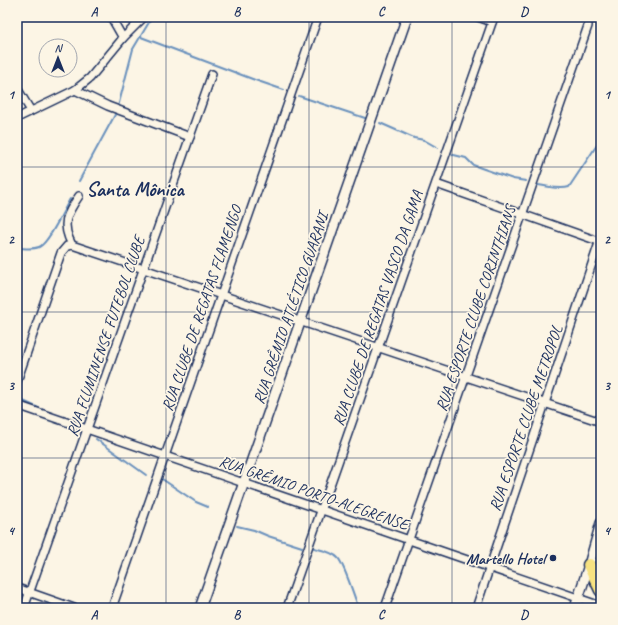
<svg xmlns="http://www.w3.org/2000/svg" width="618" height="625" font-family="Caveat,sans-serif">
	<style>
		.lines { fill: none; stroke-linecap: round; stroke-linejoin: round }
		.stream { stroke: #6a91bd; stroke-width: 2 }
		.street-casing { stroke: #1b2f5e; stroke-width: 10 }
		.secondary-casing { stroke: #1b2f5e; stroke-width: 12 }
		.highway-casing { stroke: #1b2f5e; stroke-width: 15 }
		.street { stroke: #fcf5e5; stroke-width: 7 }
		.secondary { stroke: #fcf5e5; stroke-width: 9 }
		.highway { stroke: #f7e281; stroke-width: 12 }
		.grid { fill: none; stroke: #1b2f5e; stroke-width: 1; stroke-opacity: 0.55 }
		.poi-dot { fill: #1b2f5e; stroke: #fcf5e5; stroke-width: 1.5 }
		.labels { text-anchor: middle; stroke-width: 3.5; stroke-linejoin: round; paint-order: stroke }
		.street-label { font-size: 16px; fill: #1b2f5e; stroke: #fcf5e5 }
		.poi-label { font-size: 16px; font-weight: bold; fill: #1b2f5e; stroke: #fcf5e5; text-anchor: end }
		.district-label { font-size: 20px; font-weight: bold; fill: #1b2f5e; stroke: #fcf5e5 }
		.neatline { fill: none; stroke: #1b2f5e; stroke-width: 1.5 }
		.grid-label { font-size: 13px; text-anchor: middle; font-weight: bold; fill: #1b2f5e }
	</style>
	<rect width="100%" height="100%" fill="#fcf5e5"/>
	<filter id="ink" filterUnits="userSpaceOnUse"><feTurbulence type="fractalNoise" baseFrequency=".025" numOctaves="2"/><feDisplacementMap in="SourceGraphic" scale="8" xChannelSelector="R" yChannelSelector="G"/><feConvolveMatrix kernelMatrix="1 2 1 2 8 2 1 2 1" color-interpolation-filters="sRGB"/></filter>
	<g filter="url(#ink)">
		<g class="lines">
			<!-- stream -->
			<g class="stream">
				<polyline points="141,37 255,80 284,90"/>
				<polyline points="299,96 365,118"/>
				<polyline points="118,107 133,49 151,19"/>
				<polyline points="380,123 414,138 424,140 438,148"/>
				<polyline points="450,154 466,158 473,165 484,169 513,179 526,181"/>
				<polyline points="79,181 117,111"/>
				<path d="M538,185C548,186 559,190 569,187L601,139"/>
				<path d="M17,248C24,248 32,250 39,247C49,243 64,209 70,199"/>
				<polyline points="21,400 45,411"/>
				<polyline points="96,439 146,475"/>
				<polyline points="162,479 196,502 208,507"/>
				<polyline points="237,526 254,530 268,536 302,547"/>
				<path d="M314,548C322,550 333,552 338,558C344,564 354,596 358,606"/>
			</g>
			<defs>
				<g id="street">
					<polyline points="111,17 123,38"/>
					<polyline points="478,17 492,22"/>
					<polyline points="17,88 31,111"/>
					<polyline points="75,90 108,106 190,137"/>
					<polyline points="17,118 75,90 90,78 123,38 144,17"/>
					<polyline points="436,184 601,242"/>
					<polyline points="72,245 601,422"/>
					<path d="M72,245C61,224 66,215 79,196"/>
					<polyline points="17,381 61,253 67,246 72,245"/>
					<polyline points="17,405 601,606"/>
					<polyline points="17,588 74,608"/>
					<polyline points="24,608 212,74"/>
					<polyline points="112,608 318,17"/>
					<polyline points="287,608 494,17"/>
					<polyline points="385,608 588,26 588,17"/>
					<polyline points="476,608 601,237"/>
				</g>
				<g id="secondary">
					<polyline points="200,608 407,17"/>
					<polyline points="575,608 589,565 601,523"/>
				</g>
				<polyline id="highway" points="589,565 601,590"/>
			</defs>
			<!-- street casing -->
			<use href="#street" class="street-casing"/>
			<!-- secondary casing -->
			<use href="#secondary" class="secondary-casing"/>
			<!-- highway casing -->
			<use href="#highway" class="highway-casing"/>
			<!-- street -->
			<use href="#street" class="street"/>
			<!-- secondary -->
			<use href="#secondary" class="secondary"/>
			<!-- highway -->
			<use href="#highway" class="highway"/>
		</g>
	</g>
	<!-- grid -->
	<path class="grid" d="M166,17V608M309,17V608M452,17V608M17,167H601M17,312H601M17,458H601"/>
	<!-- markers -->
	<circle class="poi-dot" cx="553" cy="558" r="4"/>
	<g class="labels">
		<!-- street labels -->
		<g class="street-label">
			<text transform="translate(201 308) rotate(-71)" y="6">RUA CLUBE DE REGATAS FLAMENGO</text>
			<text transform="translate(290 308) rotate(-71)" y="6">RUA GRÊMIO ATLÉTICO GUARANI</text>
			<text transform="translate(377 308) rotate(-71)" y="6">RUA CLUBE DE REGATAS VASCO DA GAMA</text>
			<text transform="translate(475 308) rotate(-71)" y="6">RUA ESPORTE CLUBE CORINTHIANS</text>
			<text transform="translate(105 336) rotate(-71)" y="6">RUA FLUMINENSE FUTEBOL CLUBE</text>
			<text transform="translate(525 418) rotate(-71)" y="6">RUA ESPORTE CLUBE METROPOL</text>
			<text transform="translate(314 492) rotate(19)" y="6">RUA GRÊMIO PORTO-ALEGRENSE</text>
		</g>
		<!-- poi labels -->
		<g class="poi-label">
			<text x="545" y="564">Martello Hotel</text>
		</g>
		<!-- district labels -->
		<g class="district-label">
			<text x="135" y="196">Santa Mônica</text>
		</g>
	</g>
	<!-- margin -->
	<rect width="618" height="625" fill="none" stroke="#fcf5e5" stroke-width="44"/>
	<!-- north arrow -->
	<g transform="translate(58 58)"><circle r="19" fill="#fcf5e5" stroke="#a2a6af"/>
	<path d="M0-3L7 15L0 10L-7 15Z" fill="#1b2f5e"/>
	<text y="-6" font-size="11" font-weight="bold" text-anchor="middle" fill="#1b2f5e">N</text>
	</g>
	<rect x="22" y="22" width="574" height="581" class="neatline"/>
	<g class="grid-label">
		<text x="94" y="16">A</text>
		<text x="237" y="16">B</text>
		<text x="381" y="16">C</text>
		<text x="524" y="16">D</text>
		<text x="11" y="99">1</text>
		<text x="607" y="99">1</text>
		<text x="11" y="244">2</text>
		<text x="607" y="244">2</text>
		<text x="11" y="390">3</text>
		<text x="607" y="390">3</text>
		<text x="11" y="535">4</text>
		<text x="607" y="535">4</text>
		<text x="94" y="619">A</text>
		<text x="237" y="619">B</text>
		<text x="381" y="619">C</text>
		<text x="524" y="619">D</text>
	</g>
</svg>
